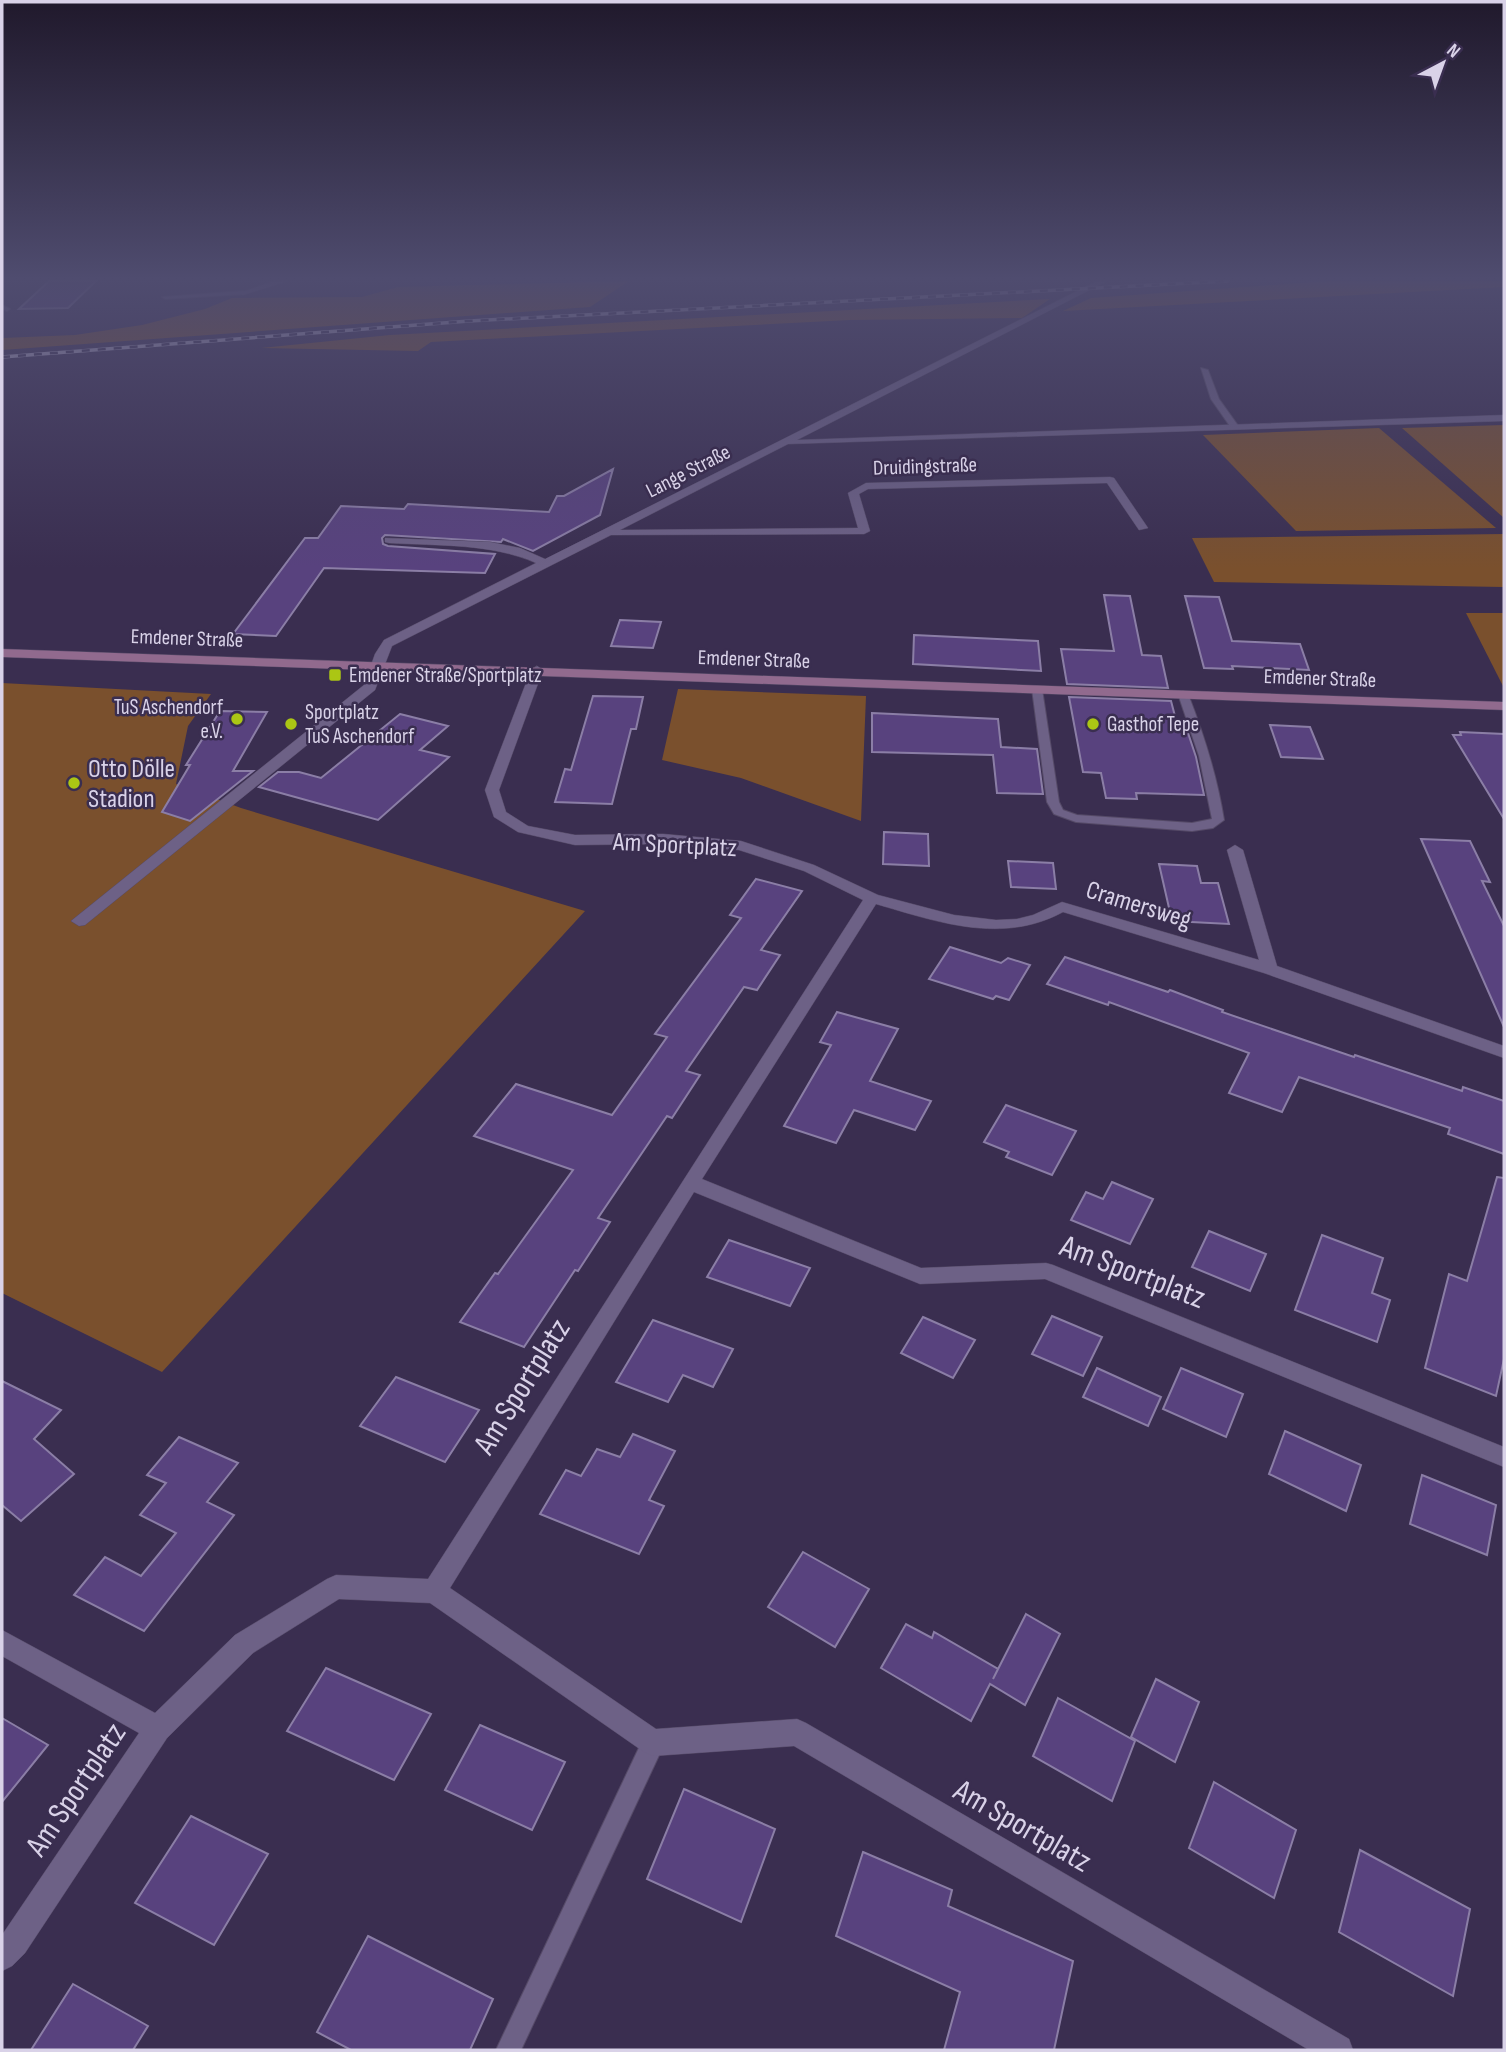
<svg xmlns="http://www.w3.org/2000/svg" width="1506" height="2052" font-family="'Sofia Sans Condensed',sans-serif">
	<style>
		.green { fill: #7a502d }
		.building { fill: #58427e; stroke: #8b7ea6; stroke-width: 2 }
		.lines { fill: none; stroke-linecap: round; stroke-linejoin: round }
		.lane-casing { stroke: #554a67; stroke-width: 2 }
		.street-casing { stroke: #554a67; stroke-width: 1 }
		.secondary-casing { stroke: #554a67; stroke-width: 1 }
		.lane { fill: #6d6186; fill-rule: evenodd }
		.street { fill: #6d6186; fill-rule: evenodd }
		.secondary { fill: #916a8e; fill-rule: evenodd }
		.rail-casing { stroke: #b6aec7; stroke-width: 3.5 }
		.rail { stroke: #3a2e50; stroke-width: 2.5; stroke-dasharray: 8; stroke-linecap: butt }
		.poi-dot { fill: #abc614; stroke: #3a2e50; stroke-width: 2.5 }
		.labels { text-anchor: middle; stroke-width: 5; stroke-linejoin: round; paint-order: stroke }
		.far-street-label { font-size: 21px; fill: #d9d2e8; stroke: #3a2e50 }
		.far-poi-label { font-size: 21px; fill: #d9d2e8; stroke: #3a2e50; text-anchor: start }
		.poi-label { font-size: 26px; fill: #d9d2e8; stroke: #3a2e50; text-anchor: start }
		.street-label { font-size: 26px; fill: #d9d2e8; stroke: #3a2e50 }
		.near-street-label { font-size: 32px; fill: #d9d2e8; stroke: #3a2e50 }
	</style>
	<rect width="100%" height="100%" fill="#3a2e50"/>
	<!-- green -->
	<g class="green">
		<polygon points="629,281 590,307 2,350 2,338 75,335 142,325 205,309 232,298 362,297 398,287"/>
		<polygon points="1329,281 1504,281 1504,287 1063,311 1091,298"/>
		<polygon points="1050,299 1022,318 850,320 431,342 418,351 261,348 390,335"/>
		<polygon points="1504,425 1504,518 1402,428"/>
		<polygon points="1379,428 1496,528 1296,531 1203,435"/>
		<polygon points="1504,534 1504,589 1503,587 1214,582 1192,538"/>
		<polygon points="1466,613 1504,613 1504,688"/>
		<polygon points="2,683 211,694 188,726 176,784 241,808 585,911 162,1372 2,1293"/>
		<polygon points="678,689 866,696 861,821 741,778 662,760"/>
	</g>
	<!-- building -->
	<g class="building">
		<polygon points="49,281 96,281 68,308 19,309"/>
		<polygon points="613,469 600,515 533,551 503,539 501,542 385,535 382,538 383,544 388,546 495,554 485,573 324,568 276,636 233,634 305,538 318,538 341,506 404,509 408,504 549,512 557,496 564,496"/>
		<polygon points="1104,595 1130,596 1142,655 1161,656 1168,688 1067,684 1061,649 1114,651"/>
		<polygon points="1185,596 1219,597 1232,641 1300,644 1309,670 1232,666 1233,669 1204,668"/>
		<polygon points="620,620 661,622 653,648 611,646"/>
		<polygon points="914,635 1038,641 1041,671 913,664"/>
		<polygon points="593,696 643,697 636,729 631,729 612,804 555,802 565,769 571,770"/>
		<polygon points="1069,697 1171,701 1176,720 1184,721 1196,757 1204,795 1136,793 1137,799 1106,798 1101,773 1083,772"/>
		<polygon points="220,711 267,712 233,771 253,771 190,821 162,812 190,765 186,765"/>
		<polygon points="872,713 998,719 1001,747 1037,749 1043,794 997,793 993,755 872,752"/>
		<polygon points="400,714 448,726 420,750 449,757 378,820 259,787 278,772 299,772 321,778"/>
		<polygon points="1270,725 1310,727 1323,759 1281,757"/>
		<polygon points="1460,732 1504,734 1504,819 1453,735 1461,735"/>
		<polygon points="884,832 928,834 929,866 883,864"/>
		<polygon points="1421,839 1470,841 1490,882 1482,881 1504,926 1504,1027"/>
		<polygon points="1008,861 1053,863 1056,889 1011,887"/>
		<polygon points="1159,864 1197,866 1201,883 1218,883 1229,924 1172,921"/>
		<polygon points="756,879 802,891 761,950 780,955 757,990 744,987 686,1071 700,1075 672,1118 667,1116 598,1218 610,1222 578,1271 575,1270 524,1347 460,1322 495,1273 498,1274 573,1170 474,1136 516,1084 612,1115 667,1037 655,1034 741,918 730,915"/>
		<polygon points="950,947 1001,963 1008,958 1030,965 1009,1000 996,996 993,999 929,979"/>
		<polygon points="1065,957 1168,992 1170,990 1223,1010 1222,1012 1354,1057 1355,1055 1462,1091 1463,1087 1504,1101 1504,1154 1448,1134 1450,1128 1299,1077 1282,1112 1229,1093 1249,1053 1109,1002 1108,1005 1047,984"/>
		<polygon points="837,1012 898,1029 870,1081 931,1101 915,1130 854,1110 836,1143 784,1126 831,1045 820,1042"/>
		<polygon points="1006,1105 1076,1131 1052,1175 1006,1157 1009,1152 984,1142"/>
		<polygon points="1497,1177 1504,1178 1504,1359 1496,1396 1425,1368 1449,1274 1467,1281"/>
		<polygon points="1112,1182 1153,1199 1130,1244 1071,1220 1086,1192 1103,1199"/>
		<polygon points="1209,1231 1266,1254 1250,1291 1192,1267"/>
		<polygon points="1322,1235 1383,1258 1372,1293 1390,1300 1377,1342 1295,1310"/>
		<polygon points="729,1240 810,1268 790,1306 707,1277"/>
		<polygon points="1052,1316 1102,1337 1083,1376 1032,1354"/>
		<polygon points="923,1317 975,1340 953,1378 901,1353"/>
		<polygon points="653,1320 733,1349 713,1387 683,1375 668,1402 616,1382"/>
		<polygon points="1097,1368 1161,1397 1148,1426 1083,1397"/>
		<polygon points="1181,1368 1243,1394 1226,1437 1163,1409"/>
		<polygon points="396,1377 479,1410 445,1462 360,1426"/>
		<polygon points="2,1381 61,1410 34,1439 74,1474 21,1521 2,1505"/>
		<polygon points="1285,1431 1361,1465 1346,1511 1269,1474"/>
		<polygon points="633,1434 675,1451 649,1500 664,1506 639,1554 540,1514 566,1470 581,1476 597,1449 620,1457"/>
		<polygon points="179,1437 238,1463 207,1502 234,1515 144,1631 74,1595 105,1557 141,1576 176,1533 140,1515 166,1483 147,1475"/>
		<polygon points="1422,1475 1496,1505 1487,1555 1410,1524"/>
		<polygon points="803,1552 869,1589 835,1647 768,1607"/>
		<polygon points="1026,1614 1060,1634 1025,1705 990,1684 971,1721 881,1668 906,1624 932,1638 934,1632 998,1669 993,1679"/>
		<polygon points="326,1668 431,1714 394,1780 287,1731"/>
		<polygon points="1156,1679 1199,1702 1175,1762 1131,1737"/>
		<polygon points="1058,1698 1135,1741 1112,1801 1033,1756"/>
		<polygon points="2,1718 48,1745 2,1802"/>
		<polygon points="480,1725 565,1762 532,1830 445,1790"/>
		<polygon points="1214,1782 1296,1830 1274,1898 1189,1848"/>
		<polygon points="684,1789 775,1829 741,1922 647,1879"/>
		<polygon points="191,1816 268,1854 214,1945 135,1903"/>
		<polygon points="1360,1850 1470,1909 1453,1996 1339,1932"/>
		<polygon points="863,1852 952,1890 948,1906 1073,1961 1054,2050 944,2050 960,1992 836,1936"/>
		<polygon points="368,1936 493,1999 470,2050 351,2050 317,2032"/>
		<polygon points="73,1984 148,2026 133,2050 31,2050"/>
	</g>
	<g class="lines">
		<defs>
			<g id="lane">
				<polygon points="243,291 245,294 165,299 162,297"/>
				<polygon points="2,305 10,309 7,311 2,309"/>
				<polygon points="1201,368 1208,370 1219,399 1239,427 1238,429 1232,429 1211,399"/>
				<path d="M1037,686L1042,689L1059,802L1063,810L1077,815L1192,823L1212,819L1199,756L1178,694L1183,691L1188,694C1204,735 1217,776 1224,820L1213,828L1192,831L1076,822L1054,814L1047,802L1032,689Z"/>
				<polygon points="653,1732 661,1735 664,1743 661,1751 521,2050 496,2050 645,1735"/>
			</g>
			<g id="street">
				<polygon points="275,281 288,281 243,295 239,293"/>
				<path d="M1097,281H1107L797,440L1504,415V421L788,444L620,530L858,528L848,493L866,483L1110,477L1114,478L1148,528L1139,530L1107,483L868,489L859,494L870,531L864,534L611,535L392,646L375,690L85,925L79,926L71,921L364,685L375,654L384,640L536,563C490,543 439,546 389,543L385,542V538L490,542L520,548L545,559Z"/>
				<path d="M537,666L543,670L499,790L506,812L528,826L575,835L663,834L741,841L814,865L878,895L954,915L996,920L1017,919L1033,915L1062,902L1259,960L1227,850L1235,845L1243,850L1277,966L1504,1046V1058L1264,973L1063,912C1002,945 938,922 876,904L702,1179L921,1268L1046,1263L1053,1265L1504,1447V1467L1045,1279L920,1284L694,1192L450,1588L656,1729L797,1719L806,1723L1349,2039L1353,2050H1309L794,1746L653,1756L644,1752L430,1603L339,1599L253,1653L167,1738L25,1953L12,1966L2,1971V1935L139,1733L2,1656V1630L155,1713L235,1635L327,1579L336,1575L428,1579L863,900L804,871L739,850L663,844L575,845L518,832L494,817L485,790L531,670Z"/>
			</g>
			<polygon id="secondary" points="2,649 1504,702 1504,710 2,657"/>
		</defs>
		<!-- lane casing -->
		<use href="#lane" class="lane-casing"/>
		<!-- street casing -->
		<use href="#street" class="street-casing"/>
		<!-- secondary casing -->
		<use href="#secondary" class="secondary-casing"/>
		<!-- lane -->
		<use href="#lane" class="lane"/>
		<!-- street -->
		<use href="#street" class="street"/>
		<!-- secondary -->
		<use href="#secondary" class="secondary"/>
		<defs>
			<polyline id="rail" points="2,357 469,321 1228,281"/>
		</defs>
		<!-- rail casing -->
		<use href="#rail" class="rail-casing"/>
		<!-- rail -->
		<use href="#rail" class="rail"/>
	</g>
	<!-- sky -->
	<linearGradient id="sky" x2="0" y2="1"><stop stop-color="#20192c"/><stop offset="0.49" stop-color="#4f4c6f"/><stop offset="1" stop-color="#4f4c6f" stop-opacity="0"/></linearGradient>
	<rect width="1506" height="568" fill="url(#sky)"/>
	<!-- markers -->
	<g class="poi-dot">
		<rect x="328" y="668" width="14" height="14" rx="3.5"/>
		<circle cx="237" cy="719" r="7"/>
		<circle cx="291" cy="724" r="7"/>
		<circle cx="1093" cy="724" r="7"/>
		<circle cx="74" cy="783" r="7"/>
	</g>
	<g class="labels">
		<!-- far-street labels -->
		<g class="far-street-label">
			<text transform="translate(925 466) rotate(-2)" y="7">Druidingstraße</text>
			<text transform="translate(688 471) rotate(-27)" y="7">Lange Straße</text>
			<text transform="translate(187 638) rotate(2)" y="7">Emdener Straße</text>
			<text transform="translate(754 659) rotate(2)" y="7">Emdener Straße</text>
			<text transform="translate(1320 678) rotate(2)" y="7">Emdener Straße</text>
		</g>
		<!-- far-poi labels -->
		<g class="far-poi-label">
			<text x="349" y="682">Emdener Straße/Sportplatz</text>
			<text x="223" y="714" text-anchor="end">TuS Aschendorf<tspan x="223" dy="24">e.V.</tspan></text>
			<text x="305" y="719">Sportplatz<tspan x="305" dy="24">TuS Aschendorf</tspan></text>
			<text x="1107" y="731">Gasthof Tepe</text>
		</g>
		<!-- poi labels -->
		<g class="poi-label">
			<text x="88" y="777">Otto Dölle<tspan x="88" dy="30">Stadion</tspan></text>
		</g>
		<!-- street labels -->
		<g class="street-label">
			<text transform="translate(675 844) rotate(3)" y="9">Am Sportplatz</text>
			<text transform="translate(1139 904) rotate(17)" y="9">Cramersweg</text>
		</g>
		<!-- near-street labels -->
		<g class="near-street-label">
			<text transform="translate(1133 1271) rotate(21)" y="11">Am Sportplatz</text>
			<text transform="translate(521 1386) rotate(-58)" y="11">Am Sportplatz</text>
			<text transform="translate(75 1789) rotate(-56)" y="11">Am Sportplatz</text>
			<text transform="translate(1023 1825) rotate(30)" y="11">Am Sportplatz</text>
		</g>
	</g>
	<!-- border -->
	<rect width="1506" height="2052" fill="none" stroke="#d9d2e8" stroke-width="7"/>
	<!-- north arrow -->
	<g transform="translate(1443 63) rotate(41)" stroke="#3a2e50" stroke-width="5" paint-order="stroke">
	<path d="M0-5L12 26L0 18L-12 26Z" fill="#d9d2e8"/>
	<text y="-10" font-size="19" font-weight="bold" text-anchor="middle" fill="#d9d2e8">N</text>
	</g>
</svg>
